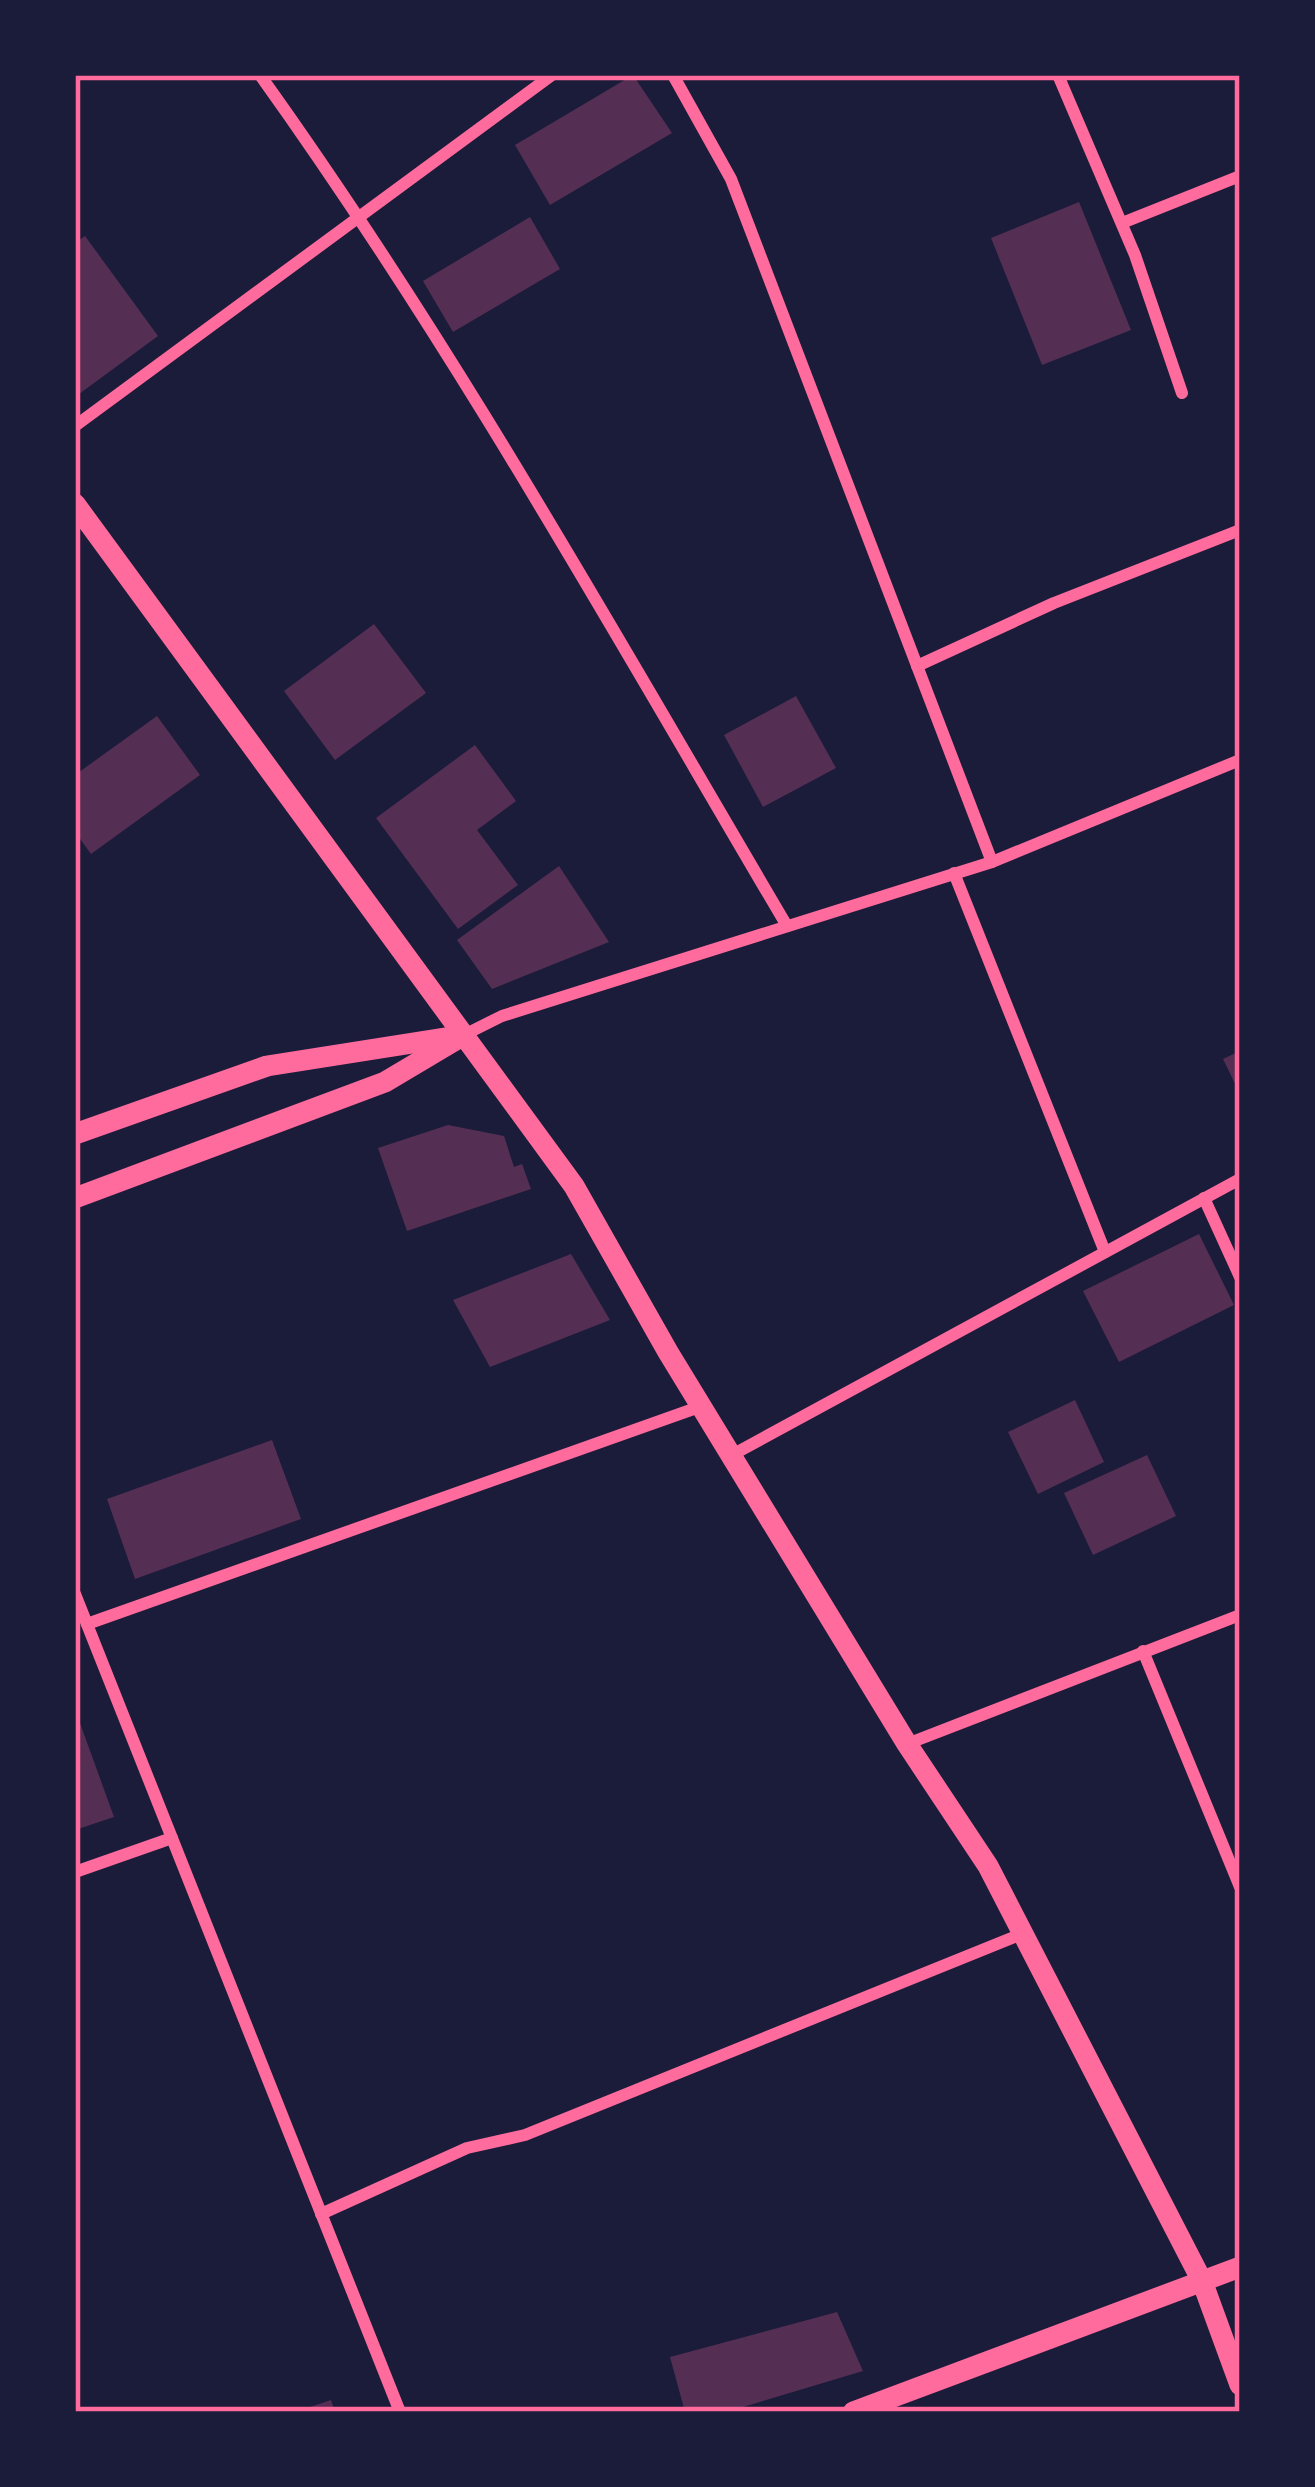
<svg xmlns="http://www.w3.org/2000/svg" width="1315" height="2487" font-family="Literata,serif">
	<style>
		.building { fill: #542f53 }
		.lines { fill: none; stroke-linecap: round; stroke-linejoin: round }
		.minor { stroke: #ff6b9d; stroke-width: 12 }
		.tertiary { stroke: #ff6b9d; stroke-width: 21 }
		.neatline { fill: none; stroke: #ff6b9d; stroke-width: 4.5 }
	</style>
	<rect width="100%" height="100%" fill="#1b1b3a"/>
	<!-- building -->
	<g class="building">
		<polygon points="633,75 672,133 550,205 515,145"/>
		<polygon points="1079,202 1131,330 1042,365 991,238"/>
		<polygon points="530,217 560,269 453,332 423,281"/>
		<polygon points="85,236 158,336 75,397 75,243"/>
		<polygon points="374,624 426,693 335,760 284,691"/>
		<polygon points="796,696 836,768 763,807 724,735"/>
		<polygon points="157,716 200,775 91,854 75,832 75,775"/>
		<polygon points="475,745 516,801 477,830 518,885 458,929 376,818"/>
		<polygon points="559,866 609,942 492,989 457,940"/>
		<polygon points="1240,1051 1240,1094 1223,1059"/>
		<polygon points="448,1125 504,1136 514,1167 522,1164 531,1189 407,1231 378,1148"/>
		<polygon points="1199,1234 1234,1305 1119,1362 1083,1291"/>
		<polygon points="571,1254 610,1320 490,1367 453,1300"/>
		<polygon points="1075,1400 1104,1462 1038,1494 1008,1432"/>
		<polygon points="272,1440 301,1519 135,1579 107,1499"/>
		<polygon points="1147,1455 1176,1516 1093,1555 1064,1493"/>
		<polygon points="76,1712 114,1817 75,1830 75,1713"/>
		<polygon points="837,2312 863,2371 726,2412 685,2412 670,2357"/>
		<polygon points="331,2400 335,2412 298,2412 298,2411"/>
	</g>
	<g class="lines">
		<!-- minor -->
		<g class="minor">
			<path d="M260,75C455,347 617,638 787,926"/>
			<polyline points="673,75 731,179 992,862"/>
			<polyline points="1058,75 1135,255 1182,393"/>
			<polyline points="1122,223 1240,176"/>
			<polyline points="75,426 552,75"/>
			<polyline points="917,666 1054,603 1240,530"/>
			<polyline points="954,873 1105,1252"/>
			<polyline points="464,1035 502,1016 992,862 1240,760"/>
			<polyline points="1204,1198 1240,1277"/>
			<polyline points="732,1455 1240,1179"/>
			<polyline points="75,1594 400,2412"/>
			<polyline points="87,1624 702,1406"/>
			<polyline points="1143,1651 1240,1887"/>
			<polyline points="907,1744 1240,1615"/>
			<polyline points="75,1872 172,1838"/>
			<polyline points="321,2214 467,2148 525,2135 1024,1933"/>
		</g>
		<!-- tertiary -->
		<g class="tertiary">
			<polyline points="75,504 574,1186 668,1352 907,1744 988,1866 1202,2281 1240,2385"/>
			<polyline points="75,1134 267,1066 451,1037"/>
			<polyline points="75,1198 385,1082 464,1035"/>
			<polyline points="853,2412 1240,2267"/>
		</g>
	</g>
	<!-- border -->
	<rect width="1315" height="2487" fill="none" stroke="#1b1b3a" stroke-width="156"/>
	<rect x="78" y="78" width="1159" height="2331" class="neatline"/>
</svg>
